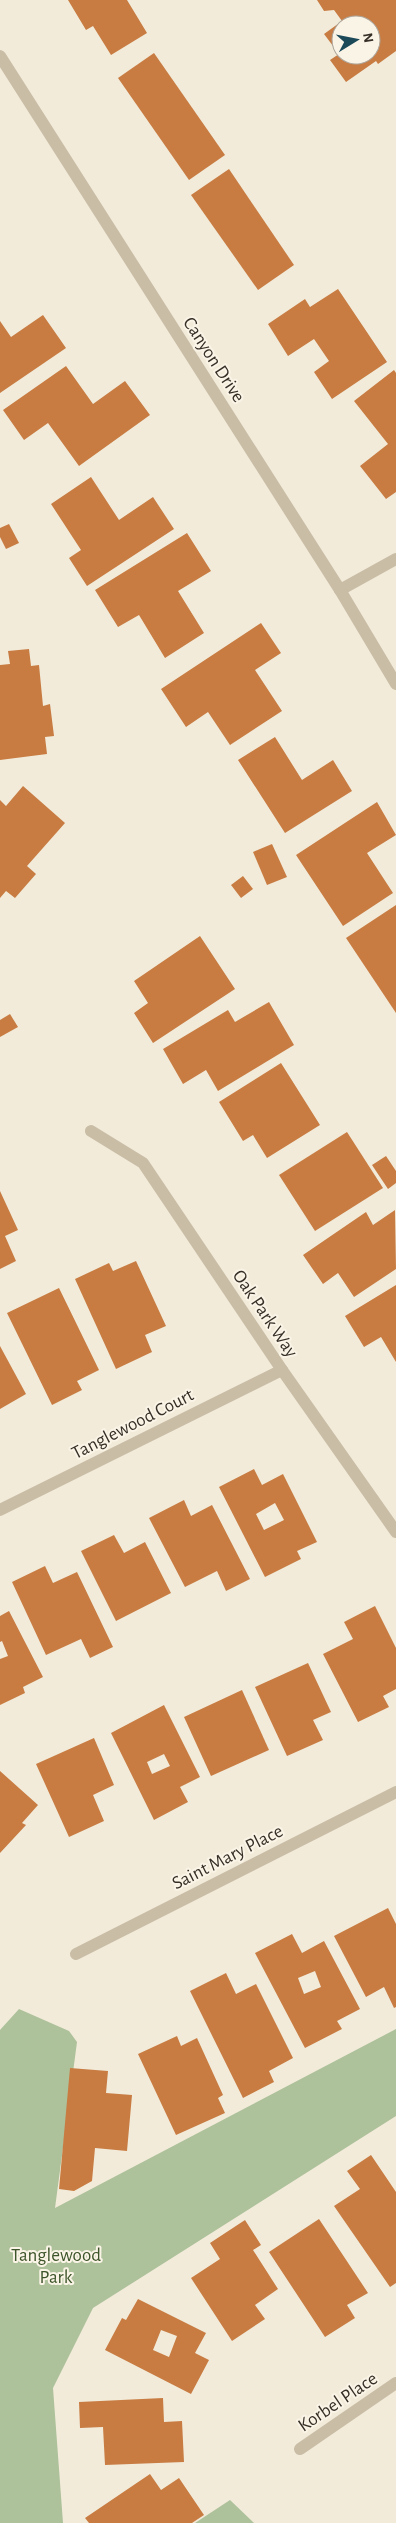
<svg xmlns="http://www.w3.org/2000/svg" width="396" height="2523" font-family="'Alegreya Sans',sans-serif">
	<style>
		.green { fill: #adc19a }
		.building { fill: #c87c42; fill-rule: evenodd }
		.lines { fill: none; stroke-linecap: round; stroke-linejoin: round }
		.lane { stroke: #cabda6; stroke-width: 12 }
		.street { stroke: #cabda6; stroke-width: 12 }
		.labels { text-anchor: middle; stroke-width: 4; stroke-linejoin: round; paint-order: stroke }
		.street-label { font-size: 19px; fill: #362f27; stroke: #faf4e7 }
		.park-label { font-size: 19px; fill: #3d552a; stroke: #faf4e7 }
	</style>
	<rect width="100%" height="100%" fill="#f2ebda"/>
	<!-- green -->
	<g class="green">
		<polygon points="19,2009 69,2031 77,2042 55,2208 396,2029 396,2116 93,2308 53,2388 63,2523 0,2523 0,2030"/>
		<polygon points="230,2500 254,2523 195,2523"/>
	</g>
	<!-- building -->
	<g class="building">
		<polygon points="68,0 127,0 147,33 111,55 93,26 86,30"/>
		<path d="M317,0H396V51L378,64L376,61L346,82L330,60L339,54L324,34L342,21L334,10L324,11ZM341,25H371V55H341Z"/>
		<polygon points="154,53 225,155 189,180 118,78"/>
		<polygon points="229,169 294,265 258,290 191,195"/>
		<polygon points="338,289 387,362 332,399 314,372 329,361 314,339 288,356 268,324 305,299 310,307"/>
		<polygon points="43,315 66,348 0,393 0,321 11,337"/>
		<polygon points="66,366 93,404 125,381 150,415 79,466 48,423 24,440 3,410"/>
		<polygon points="394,370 396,373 396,492 386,499 360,466 388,444 354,401"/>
		<polygon points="91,477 119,520 153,497 174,529 87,586 69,558 81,550 51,504"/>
		<polygon points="9,524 19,543 6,549 0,537 0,528"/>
		<polygon points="187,533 211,571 178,591 204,633 165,658 139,615 118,627 95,590"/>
		<polygon points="261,623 281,653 255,670 282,711 230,745 208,712 186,727 161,689"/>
		<polygon points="29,649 31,666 39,665 43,706 50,704 54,736 45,737 47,754 0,760 0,665 10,664 8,651"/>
		<polygon points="275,737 302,780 333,760 352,791 285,833 238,760"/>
		<polygon points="23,786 65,823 27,866 36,874 15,898 6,891 0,898 0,800 6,806"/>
		<polygon points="377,802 396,835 367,853 393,893 343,926 296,855"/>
		<polygon points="272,844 287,877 267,885 253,852"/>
		<polygon points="243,876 253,889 241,898 231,885"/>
		<polygon points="396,905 396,1013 346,938"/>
		<polygon points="200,936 235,989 153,1043 134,1013 148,1003 134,981"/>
		<polygon points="269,1002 294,1045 218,1091 206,1070 183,1084 163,1049 228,1010 235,1022"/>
		<polygon points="10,1014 18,1027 0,1037 0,1020"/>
		<polygon points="281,1063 320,1125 267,1158 253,1135 243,1141 219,1102"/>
		<polygon points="347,1132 383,1188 315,1231 279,1175"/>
		<polygon points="386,1156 396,1171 396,1183 388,1189 372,1165"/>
		<polygon points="0,1191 18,1230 5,1236 16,1261 0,1269"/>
		<polygon points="395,1210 396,1269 354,1297 338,1273 323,1284 303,1255 366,1212 373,1225"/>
		<polygon points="136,1261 166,1326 145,1335 152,1352 116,1369 75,1279 109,1263 113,1271"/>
		<polygon points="396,1285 396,1362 381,1337 364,1347 345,1316"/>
		<polygon points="59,1288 99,1370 77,1381 82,1390 52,1405 7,1313"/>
		<polygon points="0,1346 26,1394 0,1409"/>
		<path d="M254,1469L262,1485L283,1474L317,1542L297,1551L301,1559L265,1577L219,1487ZM275,1503L284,1520L264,1530L256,1514Z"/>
		<polygon points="184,1500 191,1516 212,1505 250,1579 226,1591 217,1571 185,1587 149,1518"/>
		<polygon points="114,1535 124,1553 145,1542 171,1593 116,1621 81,1551"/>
		<polygon points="45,1566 53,1583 77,1572 113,1647 90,1658 81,1639 46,1655 12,1582"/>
		<polygon points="375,1606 396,1648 396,1689 383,1696 389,1707 358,1722 323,1654 353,1639 344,1622"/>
		<polygon points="9,1611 43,1677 23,1687 25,1693 0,1705 0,1659 8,1656 2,1641 0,1642 0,1616"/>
		<polygon points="308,1663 331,1712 313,1720 323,1740 287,1756 255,1687"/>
		<polygon points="242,1690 269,1750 211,1776 184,1717"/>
		<path d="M164,1705L200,1777L180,1787L188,1802L154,1820L111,1733ZM164,1754L170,1766L152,1774L147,1762Z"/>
		<polygon points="94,1738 114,1785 93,1795 104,1821 69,1837 36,1764"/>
		<polygon points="0,1771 38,1805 22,1823 26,1825 0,1853"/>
		<polygon points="388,1908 396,1924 396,2007 394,2008 384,1987 366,1997 334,1936"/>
		<path d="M292,1934L302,1953L324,1941L360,2009L337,2021L342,2029L305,2048L255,1953ZM315,1971L321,1987L304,1994L298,1978Z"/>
		<polygon points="226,1973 236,1994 256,1984 293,2058 269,2071 274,2082 243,2098 190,1991"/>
		<polygon points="177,2036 181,2046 197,2038 223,2095 218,2098 225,2113 176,2135 138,2054"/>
		<polygon points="70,2068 108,2071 106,2093 132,2095 127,2151 95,2148 92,2181 74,2191 59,2189"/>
		<polygon points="371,2155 396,2192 396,2283 390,2287 334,2206 360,2189 347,2171"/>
		<polygon points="319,2219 368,2293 347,2305 355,2318 325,2337 269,2252"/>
		<polygon points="245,2220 261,2245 253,2250 278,2289 255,2305 265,2319 232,2341 191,2278 220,2259 210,2243"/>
		<path d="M138,2299L206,2333L195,2353L209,2360L191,2394L105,2350L122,2318L126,2320ZM161,2330L177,2336L169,2357L153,2350Z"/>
		<polygon points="163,2398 164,2422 182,2421 184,2462 105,2465 103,2427 80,2428 79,2402"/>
		<polygon points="150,2474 161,2490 179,2478 204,2515 192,2523 89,2523 85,2518"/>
	</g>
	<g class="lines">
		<!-- lane -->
		<polyline class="lane" points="340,590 396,559"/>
		<!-- street -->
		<g class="street">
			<polyline points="0,56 340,590 396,684"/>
			<polyline points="91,1131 143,1163 282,1370 396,1532"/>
			<polyline points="0,1510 282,1370"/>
			<polyline points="76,1954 396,1792"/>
			<polyline points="300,2449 396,2383"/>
		</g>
	</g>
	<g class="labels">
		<!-- street labels -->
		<g class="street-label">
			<text transform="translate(215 359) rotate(57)" y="7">Canyon Drive</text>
			<text transform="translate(266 1313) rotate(56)" y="7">Oak Park Way</text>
			<text transform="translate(132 1423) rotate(-27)" y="7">Tanglewood Court</text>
			<text transform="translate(227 1856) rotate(-27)" y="7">Saint Mary Place</text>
			<text transform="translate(337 2401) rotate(-34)" y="7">Korbel Place</text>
		</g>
		<!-- park labels -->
		<g class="park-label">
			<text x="56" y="2261">Tanglewood<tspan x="56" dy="22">Park</tspan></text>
		</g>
	</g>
	<!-- north arrow -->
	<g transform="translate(356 40) rotate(80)"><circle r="24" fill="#faf4e7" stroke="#aca59a"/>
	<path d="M0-4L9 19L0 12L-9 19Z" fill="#1c4958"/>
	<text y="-8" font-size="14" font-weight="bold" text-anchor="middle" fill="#362f27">N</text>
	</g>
</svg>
